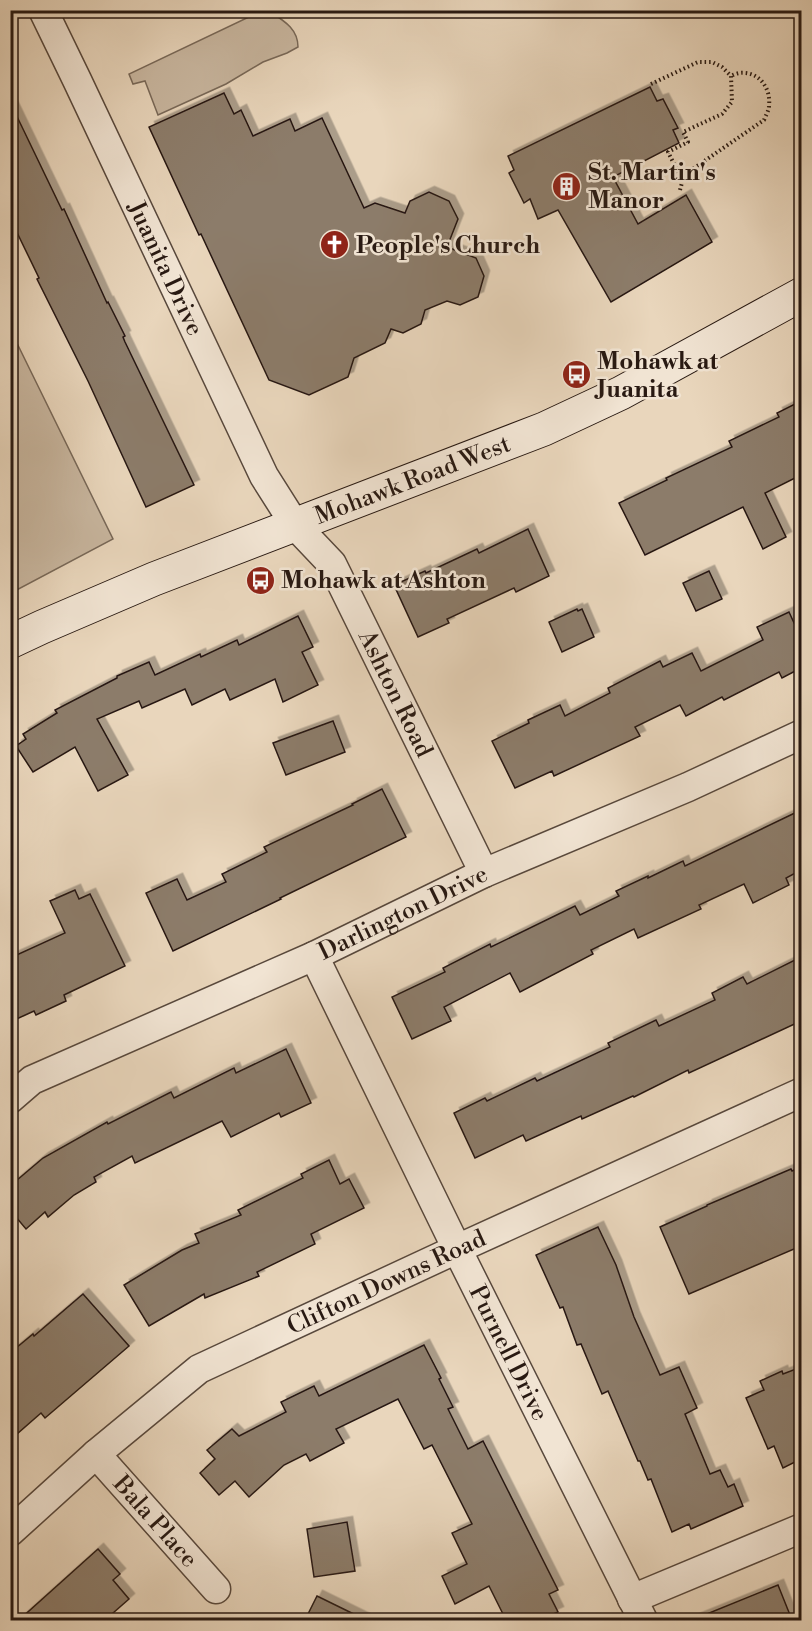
<svg xmlns="http://www.w3.org/2000/svg" width="812" height="1631" font-family="'Libre Bodoni',serif">
	<style>
		.green { fill: #c8b69f; stroke: #786858; stroke-width: 1.5 }
		.building { fill: #8c7b6a; stroke: #281912; stroke-width: 1.5; filter: url(#shadow) }
		.lines { fill: none; stroke-linecap: round; stroke-linejoin: round }
		.minor-casing { stroke: #58483c; stroke-width: 31 }
		.secondary-casing { stroke: #281912; stroke-width: 35 }
		.path { stroke: #281912; stroke-width: 4; stroke-dasharray: 1.5 3; stroke-linecap: butt }
		.minor { stroke: #f1e4d3; stroke-width: 28 }
		.secondary { stroke: #f1e4d3; stroke-width: 33 }
		.labels { text-anchor: middle; stroke-width: 5; stroke-linejoin: round; paint-order: stroke }
		.poi-label { font-size: 24px; font-weight: bold; fill: #281912; stroke: #f1e4d3; text-anchor: start }
		.street-label { font-size: 24px; fill: #281912; stroke: #f1e4d3 }
	</style>
	<defs>
		<filter id="shadow"><feDropShadow dx="5.5" dy="-5.5" stdDeviation="0" flood-color="#0004"/></filter>
	</defs>
	<rect width="100%" height="100%" fill="#e9d6bc"/>
	<filter id="stains"><feTurbulence type="fractalNoise" baseFrequency=".00333" numOctaves="4"/><feColorMatrix values="0 0 0 0 .2 0 0 0 0 .09 0 0 0 0 .02 0 0 0 .5 -.17"/></filter>
	<radialGradient id="worn" r=".72"><stop offset=".6" stop-color="#630" stop-opacity="0"/><stop offset="1" stop-color="#630" stop-opacity=".3"/></radialGradient>
	<!-- green -->
	<g class="green">
		<path d="M272,13C286,22 298,30 298,47L287,53L263,62L226,84L158,115L145,81L133,84L129,74L253,15Z"/>
		<polygon points="11,331 113,539 11,593 10,593"/>
	</g>
	<!-- building -->
	<g class="building">
		<polygon points="650,87 657,101 663,99 678,128 673,130 679,143 613,177 638,224 686,195 712,242 611,302 558,210 538,219 530,199 524,203 509,173 514,170 508,156"/>
		<polygon points="224,93 234,114 241,110 253,136 290,119 295,131 322,118 364,208 375,203 405,213 410,201 429,192 449,201 458,219 447,247 476,258 484,276 478,297 460,305 447,301 425,310 421,324 403,333 391,329 385,343 354,358 348,377 309,395 269,380 201,234 199,235 149,127"/>
		<polygon points="10,102 62,210 64,209 107,303 108,302 125,336 123,337 125,342 194,485 146,507 88,381 37,279 39,278 10,218"/>
		<polygon points="801,401 801,475 765,493 786,537 763,549 743,507 645,555 619,503 667,480 666,478 732,447 729,441 779,417 777,413"/>
		<polygon points="528,529 549,576 516,592 514,588 447,619 449,623 418,637 394,585 425,571 426,573 477,549 479,553"/>
		<polygon points="709,571 722,599 696,611 683,583"/>
		<polygon points="577,609 578,611 582,609 594,637 562,652 549,622"/>
		<polygon points="789,612 801,638 801,668 782,678 779,672 724,700 722,697 686,716 680,705 635,727 640,736 554,776 552,771 515,788 492,741 529,723 528,720 560,705 565,716 610,693 608,688 660,661 663,667 692,653 701,671 763,640 757,627"/>
		<polygon points="298,616 313,647 302,652 318,685 283,702 275,679 230,700 225,689 192,705 185,689 142,708 139,701 97,719 128,775 98,791 75,747 33,772 16,746 26,739 23,734 57,713 55,710 117,678 117,676 149,662 155,675 200,654 201,657 237,640 239,645"/>
		<polygon points="333,721 345,752 286,775 273,743"/>
		<polygon points="382,789 406,837 280,898 281,899 173,951 146,893 177,879 187,900 226,882 222,874 267,852 264,847 353,805 352,804"/>
		<polygon points="801,810 801,870 786,878 789,885 753,903 744,884 699,905 701,909 638,938 634,929 591,950 593,954 520,992 510,973 444,1007 451,1021 412,1039 392,997 445,972 443,968 490,944 491,947 575,906 580,915 619,896 616,891 648,876 648,878 683,861 685,866"/>
		<polygon points="75,890 79,899 90,894 125,966 64,995 66,1001 36,1015 34,1011 10,1022 10,958 65,933 50,901"/>
		<polygon points="801,957 801,1021 689,1073 688,1070 634,1097 633,1096 582,1119 581,1116 526,1141 523,1135 475,1158 454,1113 485,1098 487,1101 535,1078 537,1081 610,1047 608,1043 656,1020 659,1026 715,1000 712,993 743,977 747,984"/>
		<polygon points="286,1049 311,1103 281,1117 279,1113 231,1137 222,1121 135,1163 132,1156 94,1177 96,1182 74,1195 48,1217 45,1212 26,1229 10,1210 10,1186 43,1158 107,1122 108,1124 171,1092 174,1098 234,1068 236,1073"/>
		<polygon points="329,1160 340,1184 349,1179 364,1208 311,1234 315,1244 257,1272 259,1276 205,1298 204,1294 149,1326 124,1285 182,1250 199,1243 195,1234 241,1215 238,1210 303,1178 301,1174"/>
		<polygon points="801,1167 801,1246 689,1294 660,1227 707,1206 707,1205 791,1169 792,1171"/>
		<polygon points="598,1227 616,1265 634,1317 660,1375 679,1367 697,1408 685,1414 710,1474 720,1470 728,1487 734,1484 743,1506 691,1529 689,1524 672,1532 651,1479 648,1480 640,1461 638,1461 608,1391 602,1394 581,1344 577,1345 563,1307 560,1308 536,1255"/>
		<polygon points="83,1294 129,1346 45,1418 41,1413 10,1440 10,1353 33,1334 34,1336"/>
		<polygon points="424,1345 441,1378 439,1379 453,1407 448,1409 468,1449 483,1441 558,1590 549,1594 558,1612 540,1620 506,1620 489,1586 455,1604 442,1576 467,1564 452,1533 472,1524 432,1445 424,1449 398,1399 336,1429 344,1443 310,1461 306,1454 284,1465 249,1497 235,1481 219,1495 200,1473 215,1459 207,1450 232,1429 239,1436 286,1412 281,1402 314,1386 319,1396"/>
		<polygon points="801,1367 801,1459 783,1468 774,1446 768,1449 746,1398 764,1390 760,1381 782,1371 783,1374"/>
		<polygon points="347,1522 355,1571 314,1577 307,1529"/>
		<polygon points="98,1549 120,1574 113,1580 129,1599 105,1620 19,1620"/>
		<polygon points="778,1585 792,1620 692,1620"/>
		<polygon points="317,1596 366,1620 305,1620"/>
	</g>
	<g class="lines">
		<defs>
			<g id="minor">
				<path id="s1" d="M43,10L77,80L264,476L295,525L332,564L484,873"/>
				<path id="s2" d="M314,956L457,1249L643,1620"/>
				<path id="s3" d="M10,1099L32,1080L314,956L484,873L688,787L802,734"/>
				<path id="s4" d="M96,1454L216,1589"/>
				<path id="s5" d="M10,1532L96,1454L199,1369L457,1249L802,1092"/>
				<polyline points="632,1599 802,1528"/>
			</g>
			<g id="secondary">
				<path id="s6" d="M10,642L42,627L154,579L544,429L621,393L802,294"/>
			</g>
		</defs>
		<!-- minor casing -->
		<use href="#minor" class="minor-casing"/>
		<!-- secondary casing -->
		<use href="#secondary" class="secondary-casing"/>
		<!-- path -->
		<g class="path">
			<polyline points="651,84 698,62 712,62 722,67 731,76 732,102 722,114 683,132 688,142 668,152 682,180"/>
			<path d="M680,190L684,175L764,120C766,115 769,110 769,106C771,90 761,74 745,73C740,72 735,74 731,76"/>
		</g>
		<!-- minor -->
		<use href="#minor" class="minor"/>
		<!-- secondary -->
		<use href="#secondary" class="secondary"/>
	</g>
	<!-- icons -->
	<defs>
		<symbol id="building-disc" viewBox="-11 -11 22 22"><circle r="9.5" fill="#8f2418" stroke="#f1e4d3"/><path d="M-4-6H4V6H1V3H-1V6H-4ZM-2.5-4.3h1.7v1.8h-1.7ZM.8-4.3h1.7v1.8H.8ZM-2.5-1h1.7V.8h-1.7ZM.8-1h1.7V.8H.8Z" fill="#fff"/></symbol>
		<symbol id="church-disc" viewBox="-11 -11 22 22"><circle r="9.5" fill="#8f2418" stroke="#f1e4d3"/><path d="M-1.2-6h2.4v3.5h3.3v2.4h-3.3V6h-2.4V-.1h-3.3v-2.4h3.3Z" fill="#fff"/></symbol>
		<symbol id="bus-disc" viewBox="-11 -11 22 22"><circle r="9.5" fill="#8f2418" stroke="#f1e4d3"/><path d="M-5-6H5V4H4V6H2V4H-2V6H-4V4H-5ZM-3.5-4V0h7V-4ZM-3.5 1.2v1.5H-2V1.2ZM2 1.2v1.5H3.5V1.2Z" fill="#fff"/></symbol>
	</defs>
	<g fill-rule="evenodd">
		<use href="#building-disc" x="550" y="170" width="33" height="33"/>
		<use href="#church-disc" x="318" y="228" width="33" height="33"/>
		<use href="#bus-disc" x="560" y="358" width="33" height="33"/>
		<use href="#bus-disc" x="244" y="564" width="33" height="33"/>
	</g>
	<g class="labels">
		<!-- poi labels -->
		<g class="poi-label">
			<text x="588" y="180">St. Martin's<tspan x="588" dy="28">Manor</tspan></text>
			<text x="356" y="253">People's Church</text>
			<text x="597" y="369">Mohawk at<tspan x="597" dy="28">Juanita</tspan></text>
			<text x="281" y="588">Mohawk at Ashton</text>
		</g>
		<!-- street labels -->
		<g class="street-label">
			<text dy="8" stroke="none"><textPath href="#s1" startOffset="286">Juanita Drive</textPath></text>
			<text dy="8" stroke="none"><textPath href="#s6" startOffset="434">Mohawk Road West</textPath></text>
			<text dy="8" stroke="none"><textPath href="#s1" startOffset="772">Ashton Road</textPath></text>
			<text dy="8" stroke="none"><textPath href="#s3" startOffset="436">Darlington Drive</textPath></text>
			<text dy="8" stroke="none"><textPath href="#s5" startOffset="456">Clifton Downs Road</textPath></text>
			<text dy="8" stroke="none"><textPath href="#s2" startOffset="442">Purnell Drive</textPath></text>
			<text dy="8" stroke="none"><textPath href="#s4" startOffset="90">Bala Place</textPath></text>
		</g>
	</g>
	<!-- margin -->
	<rect width="812" height="1631" fill="none" stroke="#e9d6bc" stroke-width="36"/>
	<rect x="12" y="12" width="788" height="1607" fill="none" stroke="#281912" stroke-width="3"/>
	<rect x="18" y="18" width="776" height="1595" fill="none" stroke="#281912" stroke-width="1.5"/>
	<rect width="100%" height="100%" filter="url(#stains)"/>
	<rect width="100%" height="100%" fill="url(#worn)"/>
</svg>
